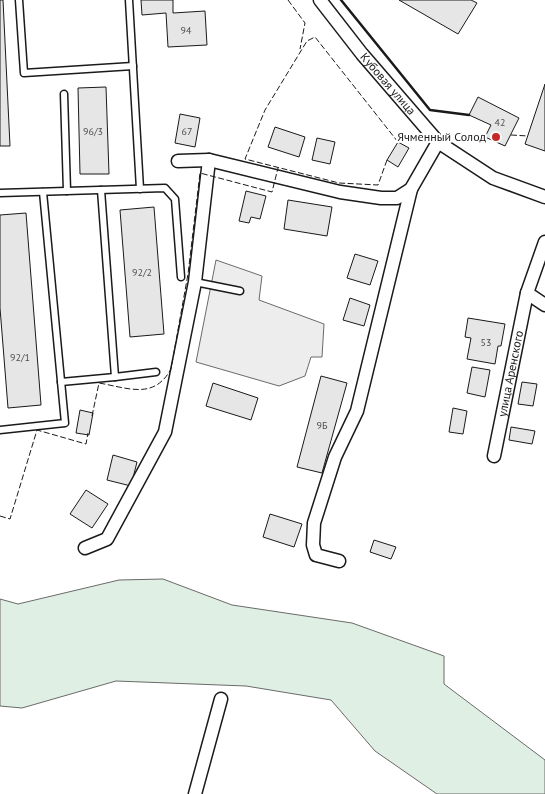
<svg xmlns="http://www.w3.org/2000/svg" width="545" height="794" font-family="'PT Sans',sans-serif">
	<style>
		.green { fill: #e0efe3; stroke: #6a6a6a }
		.parking { fill: #ededed; stroke: #6a6a6a }
		.building { fill: #e6e6e6; stroke: #1a1a1a }
		.lines { fill: none; stroke-linecap: round; stroke-linejoin: round }
		.service-casing { stroke: #1a1a1a; stroke-width: 9 }
		.minor-casing { stroke: #1a1a1a; stroke-width: 15 }
		.service { stroke: #fff; stroke-width: 6 }
		.minor { stroke: #fff; stroke-width: 12 }
		.fence { stroke: #1a1a1a; stroke-width: 1; stroke-dasharray: 6 2.5; stroke-linecap: butt }
		.wall { stroke: #1a1a1a; stroke-width: 2.5 }
		.poi-dot { fill: #c62828; stroke: #fff; stroke-width: 2 }
		.labels { text-anchor: middle; stroke-width: 4; stroke-linejoin: round; paint-order: stroke }
		.number-label { font-size: 10px; fill: #4d4d4d }
		.street-label { font-size: 12px; fill: #1a1a1a; stroke: #fff }
		.poi-label { font-size: 12px; fill: #1a1a1a; stroke: #fff; text-anchor: end }
	</style>
	<rect width="100%" height="100%" fill="#fff"/>
	<!-- green -->
	<polygon class="green" points="163,579 232,605 352,623 444,656 444,684 545,760 545,794 437,794 375,751 331,700 246,686 116,681 22,708 0,706 0,599 18,604 119,580"/>
	<!-- parking -->
	<polygon class="parking" points="216,260 262,276 259,300 324,324 322,357 311,357 305,376 279,386 196,362"/>
	<!-- building -->
	<g class="building">
		<polygon points="0,0 3,0 10,146 0,146"/>
		<polygon points="141,0 173,0 173,13 205,11 207,45 168,47 166,13 142,15"/>
		<polygon points="399,0 471,0 477,3 458,34"/>
		<polygon points="545,84 545,151 525,144"/>
		<polygon points="106,87 109,174 80,174 78,88"/>
		<polygon points="478,97 519,118 505,146 485,137 491,125 469,115"/>
		<polygon points="180,114 200,118 195,147 175,143"/>
		<polygon points="275,127 305,137 299,157 268,147"/>
		<polygon points="317,138 335,142 330,164 312,160"/>
		<polygon points="398,142 409,148 398,167 387,160"/>
		<polygon points="246,191 266,196 260,219 251,217 249,223 239,221"/>
		<polygon points="288,200 332,207 327,236 284,229"/>
		<polygon points="154,207 164,334 130,337 120,210"/>
		<polygon points="26,213 41,405 8,408 0,308 0,215"/>
		<polygon points="355,254 378,261 370,285 347,278"/>
		<polygon points="350,298 370,305 364,326 343,320"/>
		<polygon points="468,318 505,324 501,346 498,346 495,364 467,359 471,338 465,337"/>
		<polygon points="472,367 490,370 485,397 467,393"/>
		<polygon points="321,376 347,383 322,473 297,467"/>
		<polygon points="522,382 537,384 533,406 518,404"/>
		<polygon points="213,383 258,398 251,420 206,406"/>
		<polygon points="453,408 467,411 463,434 449,432"/>
		<polygon points="80,410 93,413 89,435 76,433"/>
		<polygon points="511,427 535,431 532,444 509,440"/>
		<polygon points="113,455 137,462 131,486 107,480"/>
		<polygon points="86,490 108,504 92,528 70,514"/>
		<polygon points="270,514 302,524 294,547 263,537"/>
		<polygon points="374,540 396,547 391,559 370,552"/>
	</g>
	<g class="lines">
		<defs>
			<g id="service">
				<polyline points="19,0 24,73 133,66"/>
				<polyline points="129,0 140,189"/>
				<polyline points="64,94 67,191"/>
				<polyline points="101,190 115,377 156,372"/>
				<polyline points="0,193 165,188 175,199 181,277"/>
				<polyline points="195,282 240,291"/>
				<polyline points="61,382 115,377"/>
				<polyline points="0,430 65,423 43,192"/>
			</g>
			<g id="minor">
				<path id="s1" d="M320,0L362,54L438,142L493,178L545,197"/>
				<polyline points="178,161 209,160 340,192 381,198 397,198 411,189 438,142"/>
				<polyline points="527,293 545,305"/>
				<path id="s2" d="M494,456L527,293L545,242"/>
				<polyline points="85,548 107,539 165,432 195,282 209,160"/>
				<polyline points="339,561 316,555 313,545 314,523 335,457 357,411 411,189"/>
				<polyline points="195,794 221,699"/>
			</g>
		</defs>
		<!-- service casing -->
		<use href="#service" class="service-casing"/>
		<!-- minor casing -->
		<use href="#minor" class="minor-casing"/>
		<!-- service -->
		<use href="#service" class="service"/>
		<!-- minor -->
		<use href="#minor" class="minor"/>
		<!-- fence -->
		<g class="fence">
			<polyline points="288,0 305,23 300,49"/>
			<polyline points="511,135 528,136"/>
			<polyline points="387,160 378,185 339,183 245,159 265,110 307,41 315,37 398,142"/>
			<path d="M92,416L99,383C128,388 154,400 171,369L188,274L200,173L272,192L278,168"/>
			<polyline points="0,516 10,519 37,430 86,444 88,433"/>
		</g>
		<!-- wall -->
		<polyline class="wall" points="341,0 430,110 469,115"/>
	</g>
	<!-- markers -->
	<circle class="poi-dot" cx="496" cy="137" r="5"/>
	<g class="labels">
		<!-- number labels -->
		<g class="number-label">
			<text x="186" y="34">94</text>
			<text x="500" y="126">42</text>
			<text x="93" y="135">96/3</text>
			<text x="187" y="135">67</text>
			<text x="142" y="276">92/2</text>
			<text x="486" y="346">53</text>
			<text x="20" y="361">92/1</text>
			<text x="322" y="429">9Б</text>
		</g>
		<!-- street labels -->
		<g class="street-label">
			<text dy="4" stroke="none"><textPath href="#s1" startOffset="108">Кубовая улица</textPath></text>
			<text dy="4" stroke="none"><textPath href="#s2" startOffset="84">улица Аренского</textPath></text>
		</g>
		<!-- poi labels -->
		<g class="poi-label">
			<text x="486" y="141">Ячменный Солод</text>
		</g>
	</g>
</svg>
